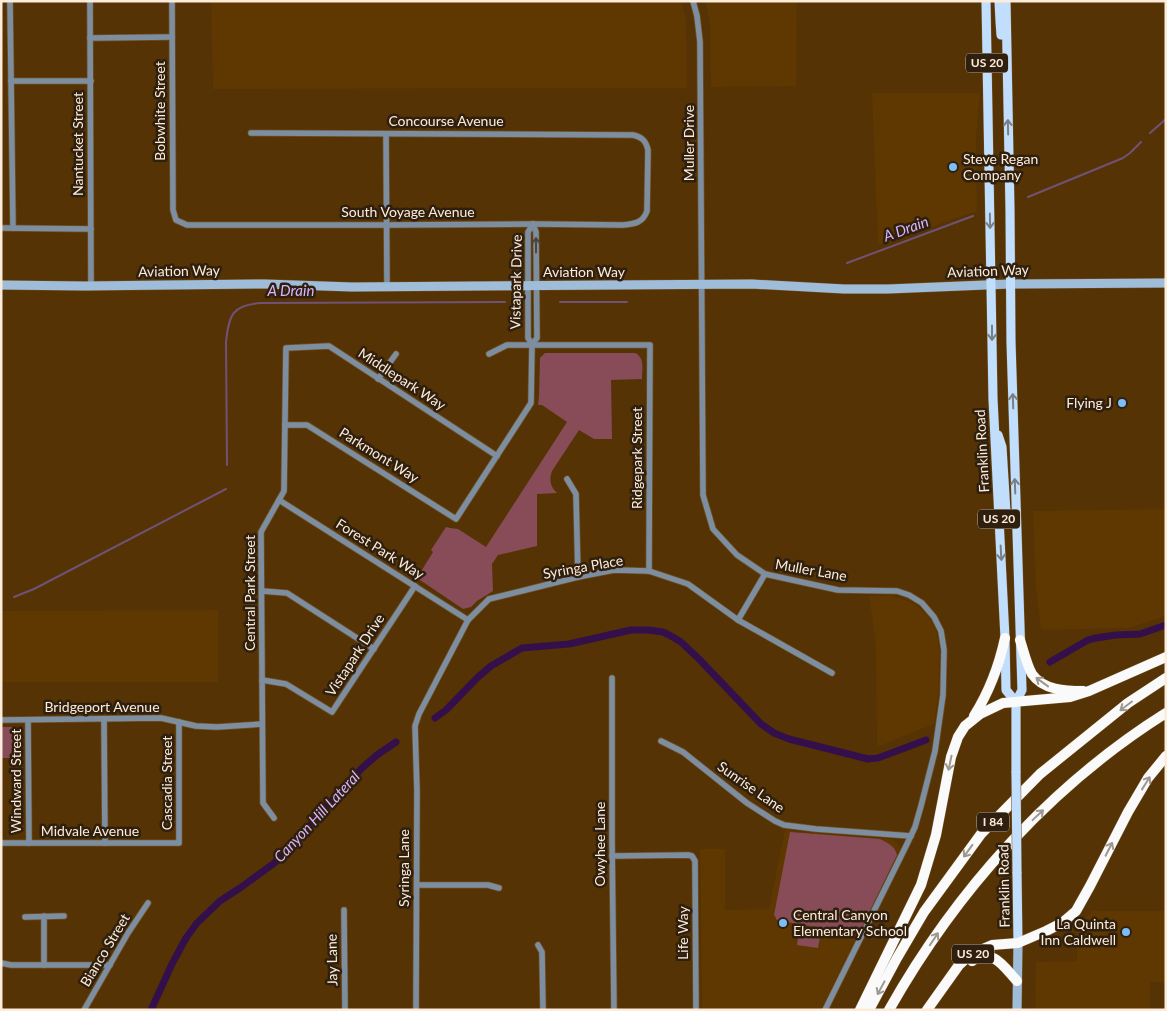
<svg xmlns="http://www.w3.org/2000/svg" width="1167" height="1011" font-family="Lato,sans-serif">
	<style>
		.built { fill: #5f3700 }
		.green { fill: #874c58 }
		.lines { fill: none; stroke-linecap: round; stroke-linejoin: round }
		.stream { stroke: #705277; stroke-width: 2 }
		.canal { stroke: #33104c; stroke-width: 7 }
		.street-casing { stroke: #705126; stroke-width: 7 }
		.secondary-casing { stroke: #705126; stroke-width: 10 }
		.primary-casing { stroke: #705126; stroke-width: 10 }
		.highway-casing { stroke: #705126; stroke-width: 11 }
		.street { stroke: #7c8ea0; stroke-width: 5.5 }
		.secondary { stroke: #9fbcd8; stroke-width: 9 }
		.primary { stroke: #c1dffc; stroke-width: 9 }
		.highway { stroke: #fafafa; stroke-width: 10 }
		.primary-bridge-casing { stroke: #705126; stroke-width: 10; stroke-linecap: butt }
		.primary-bridge { stroke: #c1dffc; stroke-width: 9 }
		.oneway { stroke: #787f85 }
		.oneway2 { stroke: #4a4641 }
		.oneway3 { stroke: #9f9790 }
		.poi-dot { fill: #7dbef9; stroke: #2f1f0e; stroke-width: 2 }
		.labels { text-anchor: middle; stroke-width: 5; stroke-linejoin: round; paint-order: stroke }
		.shield { fill: #2f1f0e; stroke: #bfae9d; stroke-width: 1 }
		.shield-label { font-size: 12px; font-weight: bold; fill: #fdecda }
		.street-label { font-size: 14px; fill: #fdecda; stroke: #2f1f0e }
		.poi-label { font-size: 14px; fill: #fdecda; stroke: #2f1f0e; text-anchor: start }
		.water-label { font-size: 15px; font-style: italic; fill: #d8b3fd; stroke: #2f1f0e }
	</style>
	<rect width="100%" height="100%" fill="#553304"/>
	<!-- built -->
	<g class="built">
		<polygon points="211,1 681,1 686,19 687,88 213,89"/>
		<polygon points="705,1 797,1 796,86 711,87 710,26"/>
		<polygon points="872,93 980,93 976,138 977,211 878,245"/>
		<polygon points="1166,509 1166,616 1128,628 1041,630 1036,589 1033,511"/>
		<polygon points="869,596 892,596 911,602 919,607 932,621 936,630 938,640 940,655 938,698 934,724 877,747 876,643"/>
		<polygon points="218,610 218,682 1,682 1,611"/>
		<polygon points="785,829 795,831 891,839 899,844 900,849 821,1010 702,1010 700,849 725,849 725,910 769,909"/>
		<polygon points="1092,911 1166,911 1166,982 1150,982 1150,1010 1035,1010 1036,962 1077,961 1077,928"/>
	</g>
	<!-- green -->
	<g class="green">
		<path d="M545,353H635C645,357 642,370 642,379L611,380L612,439H594L579,430L552,471C549,480 550,486 557,493L537,494V546L498,555L492,564L493,591L477,601L471,607L463,609L417,578L433,552L431,550L446,527L450,528L458,529L486,547L567,422L542,405H538L539,397L540,358Z"/>
		<polygon points="1,727 15,727 21,733 21,758 1,758"/>
		<path d="M790,832L880,839C888,843 895,846 897,855L858,935L777,920L774,915Z"/>
		<polygon points="807,935 820,936 818,948 797,945 798,937 806,938"/>
	</g>
	<g class="lines">
		<!-- stream -->
		<g class="stream">
			<polyline points="1150,133 1166,119"/>
			<polyline points="1028,197 1123,158 1130,153 1141,142"/>
			<polyline points="847,263 973,216"/>
			<polyline points="560,302 627,302"/>
			<path d="M227,465L226,342C229,315 232,305 261,303L505,302"/>
			<polyline points="14,597 34,589 226,489"/>
		</g>
		<!-- canal -->
		<g class="canal">
			<polyline points="1050,662 1088,640 1096,638 1116,635 1140,634 1166,625"/>
			<polyline points="435,718 446,710 478,677 491,666 522,648 569,644 631,630 648,630 663,632 671,636 681,642 699,659 761,724 774,733 789,739 868,759 878,758 926,740"/>
			<polyline points="151,1010 172,964 186,938 197,923 220,901 240,888 273,864 288,851 324,809 362,768 377,755 396,742"/>
		</g>
		<defs>
			<g id="street">
				<polyline points="10,1 13,228"/>
				<polyline points="90,1 91,286"/>
				<path d="M172,1L173,210L176,220L187,225H387L533,224L623,225C634,224 643,223 647,211L648,150C646,141 642,137 633,135L251,133"/>
				<polyline points="693,1 697,16 700,42 703,495 713,529 737,555 765,574 838,590 897,591 909,595 922,603 934,617 941,631 944,650 943,695 935,751 921,806 915,827 907,844 825,1010"/>
				<polyline points="90,38 172,37"/>
				<polyline points="11,81 91,81"/>
				<polyline points="386,134 387,287"/>
				<polyline points="1,228 91,229"/>
				<polyline points="532,344 537,338 536,232 533,224"/>
				<polyline points="489,354 507,345 650,345 649,571"/>
				<polyline points="378,379 396,354"/>
				<polyline points="285,425 307,425 456,519 531,403 532,344 528,338 528,232 533,224"/>
				<polyline points="567,479 576,494 578,577"/>
				<polyline points="279,500 468,620"/>
				<polyline points="262,591 287,593 374,649"/>
				<polyline points="738,620 765,574"/>
				<polyline points="612,678 612,840 614,1010"/>
				<polyline points="262,680 286,684 332,712 415,586"/>
				<polyline points="104,719 105,843"/>
				<polyline points="1,720 161,718 196,726 217,727 262,724"/>
				<polyline points="28,720 29,843"/>
				<polyline points="661,741 683,752 747,803 775,821 784,825 816,829 911,836"/>
				<polyline points="274,818 263,803 261,532 284,491 286,348 329,346 497,456"/>
				<polyline points="1,843 179,843 179,722"/>
				<polyline points="612,856 688,855 692,856 695,861 696,1010"/>
				<polyline points="417,885 488,885 499,888"/>
				<polyline points="344,910 345,1010"/>
				<polyline points="44,916 44,965"/>
				<polyline points="25,917 64,916"/>
				<polyline points="538,945 542,952 543,1010"/>
				<polyline points="1,963 11,965 110,965"/>
				<polyline points="84,1010 128,933 148,903"/>
				<polyline points="416,1010 417,791 415,726 419,714 468,620 489,599 578,577 614,570 649,571 688,584 738,620 832,673"/>
			</g>
			<g id="secondary">
				<polyline points="1,285 85,286 265,284 352,287 752,284 844,289 888,289 1010,284 1166,283"/>
				<polyline points="1017,1010 1018,943"/>
			</g>
			<g id="primary">
				<polyline points="986,1 993,399 1005,638 1006,690 1016,702"/>
				<polyline points="999,1 1000,21 1001,35"/>
				<polyline points="1006,1 1010,210 1011,342 1022,690 1016,702 1016,773"/>
				<path d="M998,435L1002,447L1006,512C1009,515 1012,515 1016,515"/>
				<polyline points="1017,872 1018,943"/>
			</g>
			<g id="highway">
				<path d="M1020,640C1023,649 1027,666 1032,674C1043,690 1065,691 1083,691"/>
				<path d="M974,716C989,692 999,666 1005,638"/>
				<path d="M972,961C993,947 1004,967 1017,981"/>
				<polyline points="860,1010 921,885 936,835 951,757 958,737 965,726 980,714 1003,703 1070,697 1089,691 1166,657"/>
				<polyline points="869,1010 897,958 924,912 981,834 1040,774 1128,703 1166,678"/>
				<path d="M889,1010C956,891 1050,786 1166,713"/>
				<polyline points="927,1010 959,965 971,954 992,945 1018,943 1046,931 1062,923 1076,911 1090,886 1128,812 1148,778 1166,756"/>
			</g>
		</defs>
		<!-- street casing -->
		<use href="#street" class="street-casing"/>
		<!-- secondary casing -->
		<use href="#secondary" class="secondary-casing"/>
		<!-- primary casing -->
		<use href="#primary" class="primary-casing"/>
		<!-- highway casing -->
		<use href="#highway" class="highway-casing"/>
		<!-- street -->
		<use href="#street" class="street"/>
		<!-- secondary -->
		<use href="#secondary" class="secondary"/>
		<!-- primary -->
		<use href="#primary" class="primary"/>
		<!-- highway -->
		<use href="#highway" class="highway"/>
		<defs>
			<polyline id="primary-bridge" points="1016,773 1017,872"/>
		</defs>
		<!-- primary-bridge casing -->
		<use href="#primary-bridge" class="primary-bridge-casing"/>
		<!-- primary-bridge -->
		<use href="#primary-bridge" class="primary-bridge"/>
	</g>
	<!-- one-way arrows -->
	<defs><path id="oneway-shaft" d="M-6 0H5M1.5-3L5.5 0L1.5 3" fill="none" stroke-width="1.6" stroke-linecap="round" stroke-linejoin="round" transform="scale(1.25)"/></defs>
	<g class="oneway">
		<use href="#oneway-shaft" transform="translate(1008 127) rotate(-91)"/>
		<use href="#oneway-shaft" transform="translate(990 221) rotate(89)"/>
		<use href="#oneway-shaft" transform="translate(992 333) rotate(90)"/>
		<use href="#oneway-shaft" transform="translate(1013 401) rotate(-92)"/>
		<use href="#oneway-shaft" transform="translate(1015 486) rotate(-92)"/>
		<use href="#oneway-shaft" transform="translate(1001 553) rotate(87)"/>
	</g>
	<use class="oneway2" href="#oneway-shaft" transform="translate(536 245) rotate(-90)"/>
	<g class="oneway3">
		<use href="#oneway-shaft" transform="translate(1042 682) rotate(-144)"/>
		<use href="#oneway-shaft" transform="translate(1126 706) rotate(143)"/>
		<use href="#oneway-shaft" transform="translate(950 763) rotate(102)"/>
		<use href="#oneway-shaft" transform="translate(1146 783) rotate(-58)"/>
		<use href="#oneway-shaft" transform="translate(1038 815) rotate(-43)"/>
		<use href="#oneway-shaft" transform="translate(1109 849) rotate(-63)"/>
		<use href="#oneway-shaft" transform="translate(968 851) rotate(126)"/>
		<use href="#oneway-shaft" transform="translate(934 939) rotate(-56)"/>
		<use href="#oneway-shaft" transform="translate(881 988) rotate(118)"/>
	</g>
	<!-- markers -->
	<g class="poi-dot">
		<circle cx="953" cy="167" r="5"/>
		<circle cx="1122" cy="403" r="5"/>
		<circle cx="783" cy="923" r="5"/>
		<circle cx="1126" cy="932" r="5"/>
	</g>
	<g class="labels">
		<!-- shield labels -->
		<g class="shield">
			<rect x="966" y="53.5" width="42" height="19" rx="4"/>
			<rect x="978" y="509.5" width="42" height="19" rx="4"/>
			<rect x="977" y="812.5" width="32" height="19" rx="4"/>
			<rect x="952" y="944.5" width="42" height="19" rx="4"/>
		</g>
		<g class="shield-label">
			<text x="987" y="67">US 20</text>
			<text x="999" y="523">US 20</text>
			<text x="993" y="826">I 84</text>
			<text x="973" y="958">US 20</text>
		</g>
		<!-- street labels -->
		<g class="street-label">
			<text transform="translate(160 111) rotate(-90)" y="5">Bobwhite Street</text>
			<text x="446" y="126">Concourse Avenue</text>
			<text transform="translate(689 143) rotate(-90)" y="5">Muller Drive</text>
			<text transform="translate(78 144) rotate(-90)" y="5">Nantucket Street</text>
			<text x="408" y="217">South Voyage Avenue</text>
			<text transform="translate(179 271) rotate(-1)" y="5">Aviation Way</text>
			<text transform="translate(988 271) rotate(-2)" y="5">Aviation Way</text>
			<text x="584" y="277">Aviation Way</text>
			<text transform="translate(516 282) rotate(-89)" y="5">Vistapark Drive</text>
			<text transform="translate(402 379) rotate(33)" y="5">Middlepark Way</text>
			<text transform="translate(982 451) rotate(-93)" y="5">Franklin Road</text>
			<text transform="translate(379 455) rotate(32)" y="5">Parkmont Way</text>
			<text transform="translate(637 458) rotate(-90)" y="5">Ridgepark Street</text>
			<text transform="translate(380 549) rotate(32)" y="5">Forest Park Way</text>
			<text transform="translate(583 567) rotate(-10)" y="5">Syringa Place</text>
			<text transform="translate(811 570) rotate(10)" y="5">Muller Lane</text>
			<text transform="translate(250 593) rotate(-90)" y="5">Central Park Street</text>
			<text transform="translate(355 655) rotate(-57)" y="5">Vistapark Drive</text>
			<text x="102" y="712">Bridgeport Avenue</text>
			<text transform="translate(16 781) rotate(-90)" y="5">Windward Street</text>
			<text transform="translate(167 783) rotate(-90)" y="5">Cascadia Street</text>
			<text transform="translate(751 787) rotate(35)" y="5">Sunrise Lane</text>
			<text x="90" y="836">Midvale Avenue</text>
			<text transform="translate(600 844) rotate(-90)" y="5">Owyhee Lane</text>
			<text transform="translate(404 868) rotate(-90)" y="5">Syringa Lane</text>
			<text transform="translate(1004 886) rotate(-91)" y="5">Franklin Road</text>
			<text transform="translate(683 933) rotate(-90)" y="5">Life Way</text>
			<text transform="translate(105 950) rotate(-59)" y="5">Bianco Street</text>
			<text transform="translate(332 960) rotate(-91)" y="5">Jay Lane</text>
		</g>
		<!-- poi labels -->
		<g class="poi-label">
			<text x="963" y="164">Steve Regan<tspan x="963" dy="16">Company</tspan></text>
			<text x="1112" y="408" text-anchor="end">Flying J</text>
			<text x="793" y="920">Central Canyon<tspan x="793" dy="16">Elementary School</tspan></text>
			<text x="1116" y="929" text-anchor="end">La Quinta<tspan x="1116" dy="16">Inn Caldwell</tspan></text>
		</g>
		<!-- water labels -->
		<g class="water-label">
			<text transform="translate(906 229) rotate(-20)" y="5">A Drain</text>
			<text x="291" y="296">A Drain</text>
			<text transform="translate(317 817) rotate(-47)" y="5">Canyon Hill Lateral</text>
		</g>
	</g>
	<!-- border -->
	<rect width="1167" height="1011" fill="none" stroke="#fdecda" stroke-width="5"/>
</svg>
